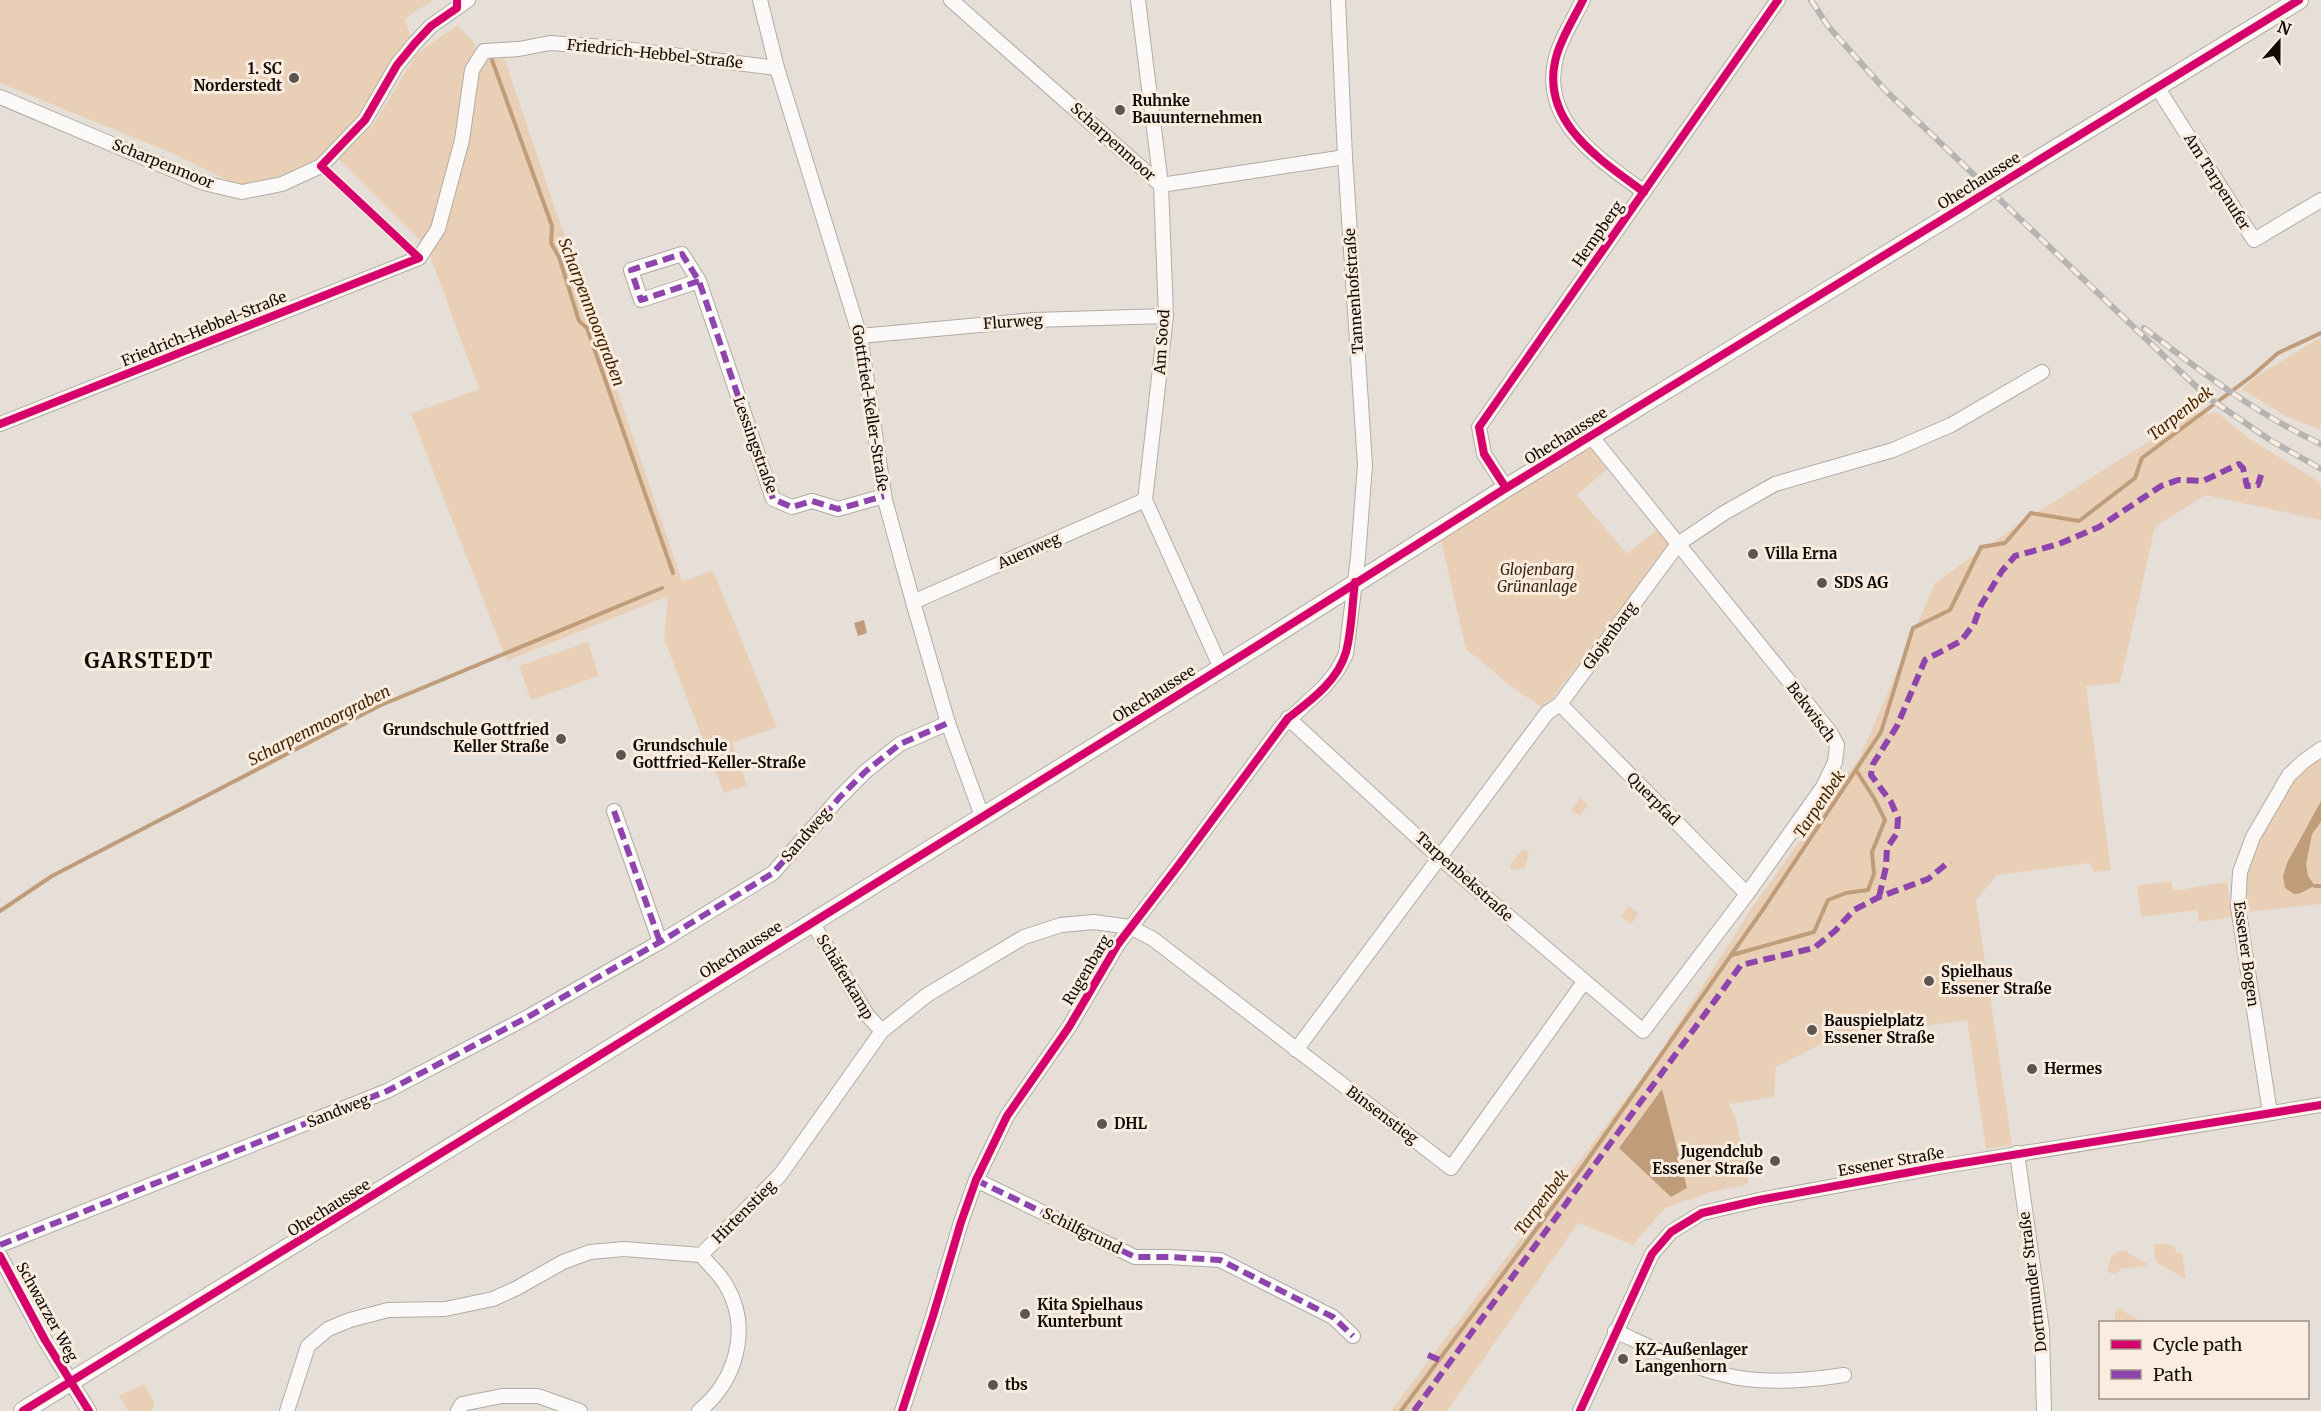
<svg xmlns="http://www.w3.org/2000/svg" width="2321" height="1411" font-family="Merriweather,serif">
	<style>
		.green { fill: #e9cfb5 }
		.water { fill: #c09d7a }
		.lines { fill: none; stroke-linecap: round; stroke-linejoin: round }
		.stream { stroke: #c09d7a; stroke-width: 4 }
		.minor-casing { stroke: #b1aba6; stroke-width: 16 }
		.major-casing { stroke: #b1aba6; stroke-width: 20 }
		.minor { stroke: #fbfaf9; stroke-width: 14 }
		.major { stroke: #fbfaf9; stroke-width: 18 }
		.rail-casing { stroke: #b6b4b2; stroke-width: 6 }
		.rail { stroke: #faecdf; stroke-width: 4; stroke-dasharray: 11; stroke-linecap: butt }
		.major-bridge-casing { stroke: #b1aba6; stroke-width: 20; stroke-linecap: butt }
		.major-bridge { stroke: #fbfaf9; stroke-width: 18 }
		.quiet { stroke: #8e44ad; stroke-width: 6; stroke-dasharray: 12 6; stroke-linecap: butt }
		.cycleway-casing { stroke: #faecdf; stroke-width: 11 }
		.cycleway { stroke: #d6006c; stroke-width: 8 }
		.poi-dot { fill: #5c5651; stroke: #faecdf; stroke-width: 2 }
		.labels { text-anchor: middle; stroke-width: 6; stroke-linejoin: round; paint-order: stroke }
		.street-label { font-size: 15px; fill: #110c08; stroke: #faecdf }
		.poi-label { font-size: 15px; font-weight: bold; fill: #110c08; stroke: #faecdf; text-anchor: start }
		.park-label { font-size: 15px; font-style: italic; fill: #3c2811; stroke: #faecdf }
		.water-label { font-size: 16px; font-style: italic; fill: #452600; stroke: #faecdf }
		.district-label { font-size: 21px; font-weight: bold; letter-spacing: 1.5px; fill: #110c08; stroke: #faecdf }
	</style>
	<rect width="100%" height="100%" fill="#e6dfd8"/>
	<!-- green -->
	<g class="green">
		<polygon points="0,0 433,0 405,19 411,38 362,117 319,163 243,188 172,153 0,83"/>
		<polygon points="458,25 485,56 503,55 682,581 713,571 777,727 732,743 747,785 724,793 664,639 668,596 507,661 411,414 479,389 427,247 338,158 373,125 417,53"/>
		<polygon points="2321,337 2321,430 2287,417 2242,389 2254,378"/>
		<polygon points="2193,413 2218,413 2248,438 2321,483 2321,520 2205,495 2155,527 2120,683 2086,686 2111,870 2094,872 2089,863 1997,875 1976,900 2012,1145 1986,1149 1967,1020 1830,1040 1776,1067 1774,1097 1729,1104 1736,1119 1749,1184 1714,1191 1665,1208 1633,1245 1578,1223 1447,1411 1391,1411 1656,1059 1753,906 1860,757 1935,583 2019,524"/>
		<polygon points="1588,445 1607,469 1577,495 1627,554 1658,529 1670,545 1544,709 1511,686 1466,649 1440,536"/>
		<polygon points="588,642 599,676 531,700 519,666"/>
		<polygon points="2321,757 2321,904 2244,912 2244,880 2250,856 2283,794 2299,772"/>
		<polygon points="1580,798 1588,805 1580,816 1571,810"/>
		<polygon points="1523,849 1529,852 1525,867 1515,870 1510,869 1510,865"/>
		<polygon points="2171,881 2173,891 2227,882 2232,917 2199,922 2197,910 2141,917 2137,886"/>
		<polygon points="1629,906 1639,913 1631,924 1621,916"/>
		<polygon points="2166,1243 2175,1248 2177,1253 2182,1253 2186,1279 2156,1262 2153,1245"/>
		<polygon points="2120,1251 2125,1251 2149,1265 2121,1269 2116,1274 2107,1272 2111,1256"/>
		<polygon points="2119,1308 2141,1322 2115,1322 2115,1313"/>
		<polygon points="144,1384 155,1404 151,1411 128,1411 119,1396"/>
	</g>
	<!-- water -->
	<g class="water">
		<polygon points="864,620 867,633 858,636 854,623"/>
		<path d="M2321,801V822L2312,834L2306,864L2308,876L2315,886C2308,888 2301,895 2294,894L2285,888L2283,876L2287,863Z"/>
		<polygon points="1662,1089 1687,1188 1671,1197 1619,1148"/>
	</g>
	<g class="lines">
		<!-- stream -->
		<g class="stream">
			<polyline points="492,60 552,226 551,243 559,257 579,321 587,328 673,573"/>
			<polyline points="2315,886 2321,886"/>
			<polyline points="0,911 52,876 379,706 662,588"/>
			<polyline points="1732,955 1814,932 1828,900 1846,893 1868,890 1874,874 1872,852 1885,820 1874,798 1856,770"/>
			<polyline points="1401,1411 1581,1169 1764,908 1881,732 1913,628 1950,610 1981,547 2005,543 2031,513 2079,521 2135,478 2142,458 2252,376 2278,353 2321,333"/>
		</g>
		<defs>
			<g id="minor">
				<polyline points="760,0 777,68 860,336 885,500 913,602 948,723 982,816"/>
				<polyline points="951,0 1161,185 1345,157"/>
				<polyline points="1138,0 1161,185 1166,316 1145,500 1221,668"/>
				<path d="M1583,0C1574,18 1563,35 1557,54C1537,120 1599,159 1644,192"/>
				<polyline points="2157,87 2254,240 2321,200"/>
				<polyline points="0,97 204,183 242,192 282,184 321,166 365,120 397,65 415,43 431,26 468,0"/>
				<polyline points="699,281 641,300 631,270 682,254 699,281 773,499 792,507 812,501 838,509 884,496"/>
				<polyline points="860,336 1034,320 1166,316"/>
				<polyline points="0,424 419,258 438,229 462,140 472,70 484,51 519,49 550,43 617,48 777,68"/>
				<polyline points="1506,488 1484,454 1479,427 1778,0"/>
				<polyline points="913,602 1145,500"/>
				<polyline points="1560,704 1747,894"/>
				<polyline points="1288,718 1439,857 1643,1031 1747,894 1823,787 1835,762 1837,745 1830,732 1591,436"/>
				<polyline points="614,811 660,942"/>
				<polyline points="812,922 868,1016 882,1031"/>
				<polyline points="1296,1050 1547,713 1560,704 1678,544 1724,513 1775,484 1893,450 1951,425 2042,372"/>
				<polyline points="2270,1113 2238,907 2240,872 2253,837 2289,775 2303,762 2321,749"/>
				<polyline points="2017,1153 2042,1330 2044,1411"/>
				<polyline points="976,1180 1135,1257 1169,1257 1220,1260 1333,1317 1353,1336"/>
				<polyline points="0,1245 387,1091 526,1018 660,942 773,873 839,798 866,771 900,744 948,723"/>
				<polyline points="0,1256 45,1340 89,1411"/>
				<path d="M1615,1331C1657,1350 1701,1373 1746,1379C1779,1383 1812,1380 1844,1375"/>
				<polyline points="287,1411 308,1346 328,1329 350,1320 388,1310 445,1309 493,1299 517,1288 563,1262 590,1252 624,1249 701,1255 780,1175 882,1031 927,995 1024,937 1061,925 1094,922 1130,927 1153,939 1451,1168 1584,982"/>
				<polyline points="458,1411 462,1404 502,1396 538,1396 580,1411"/>
				<path d="M699,1411C736,1381 751,1329 727,1287C721,1275 709,1265 701,1255"/>
				<polyline points="902,1411 933,1316 961,1222 976,1180 1007,1116 1069,1027 1118,944 1181,862 1282,726 1324,687 1337,671 1346,654 1358,557 1365,465 1345,157 1338,0"/>
				<polyline points="1580,1411 1652,1254 1671,1232 1702,1213 1759,1200 1938,1167 2321,1105"/>
			</g>
			<g id="major">
				<polyline points="2005,180 2299,0"/>
				<polyline points="23,1411 579,1068 1252,649 1506,488 1964,207"/>
			</g>
		</defs>
		<!-- minor casing -->
		<use href="#minor" class="minor-casing"/>
		<!-- major casing -->
		<use href="#major" class="major-casing"/>
		<!-- minor -->
		<use href="#minor" class="minor"/>
		<!-- major -->
		<use href="#major" class="major"/>
		<defs>
			<g id="rail">
				<polyline points="1811,0 1828,26 1886,91 2206,396 2270,440 2321,469"/>
				<path d="M2144,328C2200,371 2256,414 2321,444"/>
			</g>
		</defs>
		<!-- rail casing -->
		<use href="#rail" class="rail-casing"/>
		<!-- rail -->
		<use href="#rail" class="rail"/>
		<defs>
			<polyline id="major-bridge" points="1964,207 2005,180"/>
		</defs>
		<!-- major-bridge casing -->
		<use href="#major-bridge" class="major-bridge-casing"/>
		<!-- major-bridge -->
		<use href="#major-bridge" class="major-bridge"/>
		<!-- quiet -->
		<g class="quiet">
			<polyline points="699,281 641,300 631,270 682,254 699,281 773,499 792,507 812,501 838,509 884,496"/>
			<polyline points="614,811 660,942"/>
			<polyline points="1879,897 1886,867 1887,848 1897,833 1898,818 1891,802 1871,775 1873,764 1897,726 1925,660 1961,641 1974,624 1981,605 2002,571 2015,556 2059,544 2099,527 2161,486 2178,480 2203,481 2239,464 2243,468 2247,486 2258,485 2262,472"/>
			<polyline points="976,1180 1135,1257 1169,1257 1220,1260 1333,1317 1353,1336"/>
			<polyline points="0,1245 387,1091 526,1018 660,942 773,873 839,798 866,771 900,744 948,723"/>
			<polyline points="1428,1355 1444,1362"/>
			<polyline points="1414,1411 1741,965 1814,948 1835,931 1854,910 1879,897 1928,879 1950,861"/>
		</g>
		<defs>
			<g id="cycleway">
				<path d="M1583,0C1574,18 1563,35 1557,54C1537,120 1599,159 1644,192"/>
				<polyline points="0,424 419,258 321,166 365,120 397,65 415,43 431,26 457,8 457,0"/>
				<polyline points="1506,488 1484,454 1479,427 1778,0"/>
				<polyline points="0,1256 45,1340 89,1411"/>
				<polyline points="23,1411 579,1068 1252,649 1506,488 2299,0"/>
				<path d="M902,1411L933,1316L961,1222L976,1180L1007,1116L1069,1027L1118,944L1181,862L1288,718C1310,701 1338,681 1346,652C1352,630 1352,605 1355,582"/>
				<polyline points="1580,1411 1652,1254 1671,1232 1702,1213 1759,1200 1938,1167 2321,1105"/>
			</g>
		</defs>
		<!-- cycleway casing -->
		<use href="#cycleway" class="cycleway-casing"/>
		<!-- cycleway -->
		<use href="#cycleway" class="cycleway"/>
	</g>
	<!-- markers -->
	<g class="poi-dot">
		<circle cx="294" cy="78" r="6"/>
		<circle cx="1120" cy="110" r="6"/>
		<circle cx="1753" cy="554" r="6"/>
		<circle cx="1822" cy="583" r="6"/>
		<circle cx="561" cy="739" r="6"/>
		<circle cx="621" cy="755" r="6"/>
		<circle cx="1929" cy="981" r="6"/>
		<circle cx="1812" cy="1030" r="6"/>
		<circle cx="2032" cy="1069" r="6"/>
		<circle cx="1102" cy="1124" r="6"/>
		<circle cx="1775" cy="1161" r="6"/>
		<circle cx="1025" cy="1314" r="6"/>
		<circle cx="1623" cy="1359" r="6"/>
		<circle cx="993" cy="1385" r="6"/>
	</g>
	<g class="labels">
		<!-- street labels -->
		<g class="street-label">
			<text transform="translate(655 54) rotate(6)" y="5">Friedrich-Hebbel-Straße</text>
			<text transform="translate(1113 142) rotate(42)" y="5">Scharpenmoor</text>
			<text transform="translate(163 164) rotate(22)" y="5">Scharpenmoor</text>
			<text transform="translate(1979 181) rotate(-32)" y="5">Ohechaussee</text>
			<text transform="translate(2217 182) rotate(58)" y="5">Am Tarpenufer</text>
			<text transform="translate(1598 234) rotate(-55)" y="5">Hempberg</text>
			<text transform="translate(1354 291) rotate(-94)" y="5">Tannenhofstraße</text>
			<text transform="translate(1013 322) rotate(-4)" y="5">Flurweg</text>
			<text transform="translate(204 329) rotate(-22)" y="5">Friedrich-Hebbel-Straße</text>
			<text transform="translate(1162 342) rotate(-86)" y="5">Am Sood</text>
			<text transform="translate(870 408) rotate(81)" y="5">Gottfried-Keller-Straße</text>
			<text transform="translate(1566 436) rotate(-32)" y="5">Ohechaussee</text>
			<text transform="translate(755 445) rotate(70)" y="5">Lessingstraße</text>
			<text transform="translate(1029 551) rotate(-24)" y="5">Auenweg</text>
			<text transform="translate(1610 636) rotate(-54)" y="5">Glojenbarg</text>
			<text transform="translate(1154 694) rotate(-32)" y="5">Ohechaussee</text>
			<text transform="translate(1811 712) rotate(53)" y="5">Bekwisch</text>
			<text transform="translate(1653 799) rotate(45)" y="5">Querpfad</text>
			<text transform="translate(806 835) rotate(-49)" y="5">Sandweg</text>
			<text transform="translate(1464 877) rotate(42)" y="5">Tarpenbekstraße</text>
			<text transform="translate(741 950) rotate(-32)" y="5">Ohechaussee</text>
			<text transform="translate(2246 954) rotate(82)" y="5">Essener Bogen</text>
			<text transform="translate(1087 970) rotate(-59)" y="5">Rugenbarg</text>
			<text transform="translate(845 977) rotate(59)" y="5">Schäferkamp</text>
			<text transform="translate(338 1111) rotate(-22)" y="5">Sandweg</text>
			<text transform="translate(1382 1115) rotate(37)" y="5">Binsenstieg</text>
			<text transform="translate(1891 1162) rotate(-10)" y="5">Essener Straße</text>
			<text transform="translate(329 1208) rotate(-32)" y="5">Ohechaussee</text>
			<text transform="translate(744 1212) rotate(-45)" y="5">Hirtenstieg</text>
			<text transform="translate(1082 1231) rotate(26)" y="5">Schilfgrund</text>
			<text transform="translate(2033 1282) rotate(-97)" y="5">Dortmunder Straße</text>
			<text transform="translate(47 1312) rotate(61)" y="5">Schwarzer Weg</text>
		</g>
		<!-- poi labels -->
		<g class="poi-label">
			<text x="282" y="74" text-anchor="end">1. SC<tspan x="282" dy="17">Norderstedt</tspan></text>
			<text x="1132" y="106">Ruhnke<tspan x="1132" dy="17">Bauunternehmen</tspan></text>
			<text x="1765" y="559">Villa Erna</text>
			<text x="1834" y="588">SDS AG</text>
			<text x="549" y="735" text-anchor="end">Grundschule Gottfried<tspan x="549" dy="17">Keller Straße</tspan></text>
			<text x="633" y="751">Grundschule<tspan x="633" dy="17">Gottfried-Keller-Straße</tspan></text>
			<text x="1941" y="977">Spielhaus<tspan x="1941" dy="17">Essener Straße</tspan></text>
			<text x="1824" y="1026">Bauspielplatz<tspan x="1824" dy="17">Essener Straße</tspan></text>
			<text x="2044" y="1074">Hermes</text>
			<text x="1114" y="1129">DHL</text>
			<text x="1763" y="1157" text-anchor="end">Jugendclub<tspan x="1763" dy="17">Essener Straße</tspan></text>
			<text x="1037" y="1310">Kita Spielhaus<tspan x="1037" dy="17">Kunterbunt</tspan></text>
			<text x="1635" y="1355">KZ-Außenlager<tspan x="1635" dy="17">Langenhorn</tspan></text>
			<text x="1005" y="1390">tbs</text>
		</g>
		<!-- park labels -->
		<g class="park-label">
			<text x="1537" y="575">Glojenbarg<tspan x="1537" dy="17">Grünanlage</tspan></text>
		</g>
		<!-- water labels -->
		<g class="water-label">
			<text transform="translate(592 312) rotate(69)" y="6">Scharpenmoorgraben</text>
			<text transform="translate(2180 413) rotate(-38)" y="6">Tarpenbek</text>
			<text transform="translate(319 725) rotate(-27)" y="6">Scharpenmoorgraben</text>
			<text transform="translate(1819 804) rotate(-56)" y="6">Tarpenbek</text>
			<text transform="translate(1541 1202) rotate(-53)" y="6">Tarpenbek</text>
		</g>
		<!-- district labels -->
		<g class="district-label">
			<text x="149" y="668">GARSTEDT</text>
		</g>
	</g>
	<!-- legend -->
	<rect x="2099" y="1321" width="210" height="78" fill="#faecdf" stroke="#9d9289" stroke-width="1.5"/>
	<rect x="2111" y="1340" width="30" height="9" fill="#d6006c" stroke="#9d9289" stroke-width="1.5"/>
	<text x="2153" y="1351" font-size="18" fill="#110c08">Cycle path</text>
	<rect x="2111" y="1370" width="30" height="9" fill="#8e44ad" stroke="#9d9289" stroke-width="1.5"/>
	<text x="2153" y="1381" font-size="18" fill="#110c08">Path</text>
	<!-- north arrow -->
	<g transform="translate(2279 42) rotate(21)" stroke="#faecdf" stroke-width="4.5" paint-order="stroke">
	<path d="M0-4.5L10 22L0 15L-10 22Z" fill="#110c08"/>
	<text y="-9" font-size="16" font-weight="bold" text-anchor="middle" fill="#110c08">N</text>
	</g>
</svg>
